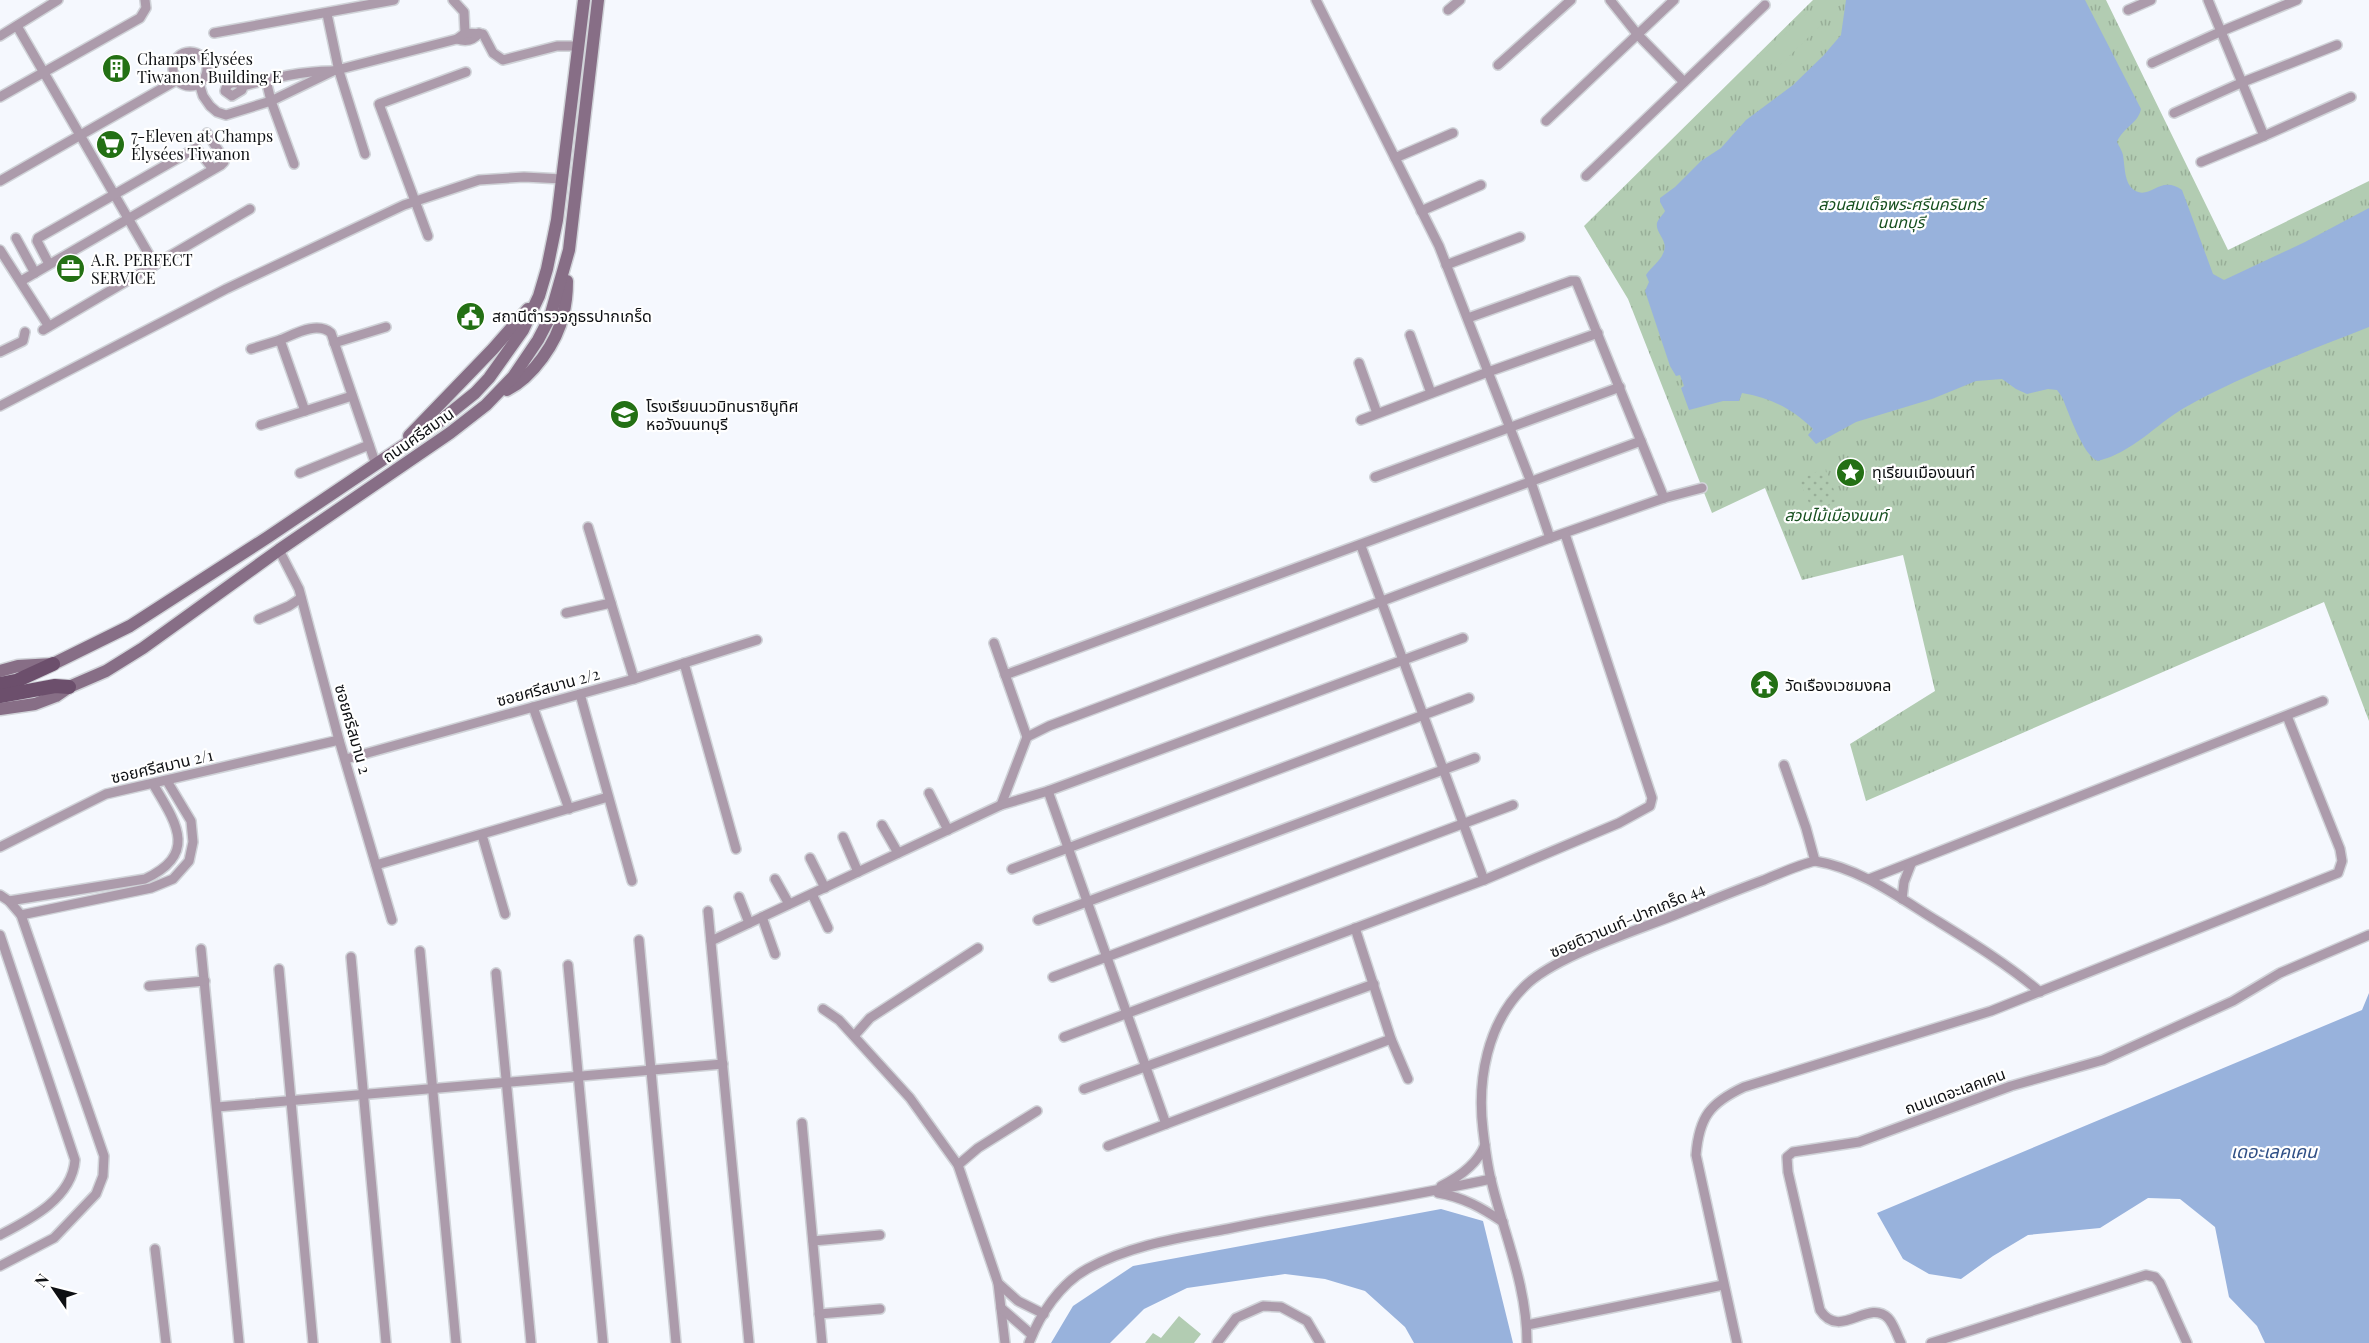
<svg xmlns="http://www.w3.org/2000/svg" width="2369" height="1343" font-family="'Playfair Display','Noto Sans Thai',serif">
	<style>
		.grass { fill: url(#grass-tufts) }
		.garden { fill: url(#garden-dots) }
		.pitch { fill: #b2ccb2 }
		.water { fill: #98b2dc }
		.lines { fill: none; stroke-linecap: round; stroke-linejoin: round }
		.minor-casing { stroke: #d0d3d8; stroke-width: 12 }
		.secondary-casing { stroke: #d0d3d8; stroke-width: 15 }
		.primary-casing { stroke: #d0d3d8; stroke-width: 16 }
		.minor { stroke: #ac9bab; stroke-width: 9 }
		.secondary { stroke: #876e86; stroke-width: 12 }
		.primary { stroke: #6c4f6c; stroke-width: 14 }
		.labels { text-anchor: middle; stroke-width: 4.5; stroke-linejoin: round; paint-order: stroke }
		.poi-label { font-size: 16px; fill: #0e1013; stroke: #fff; text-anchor: start }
		.park-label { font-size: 16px; font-style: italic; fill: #164f1e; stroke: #fff }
		.street-label { font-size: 16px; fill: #0e1013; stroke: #fff }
		.water-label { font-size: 18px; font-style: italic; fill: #305086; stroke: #fff }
	</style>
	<defs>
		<pattern id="grass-tufts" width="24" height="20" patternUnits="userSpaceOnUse" patternTransform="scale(1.5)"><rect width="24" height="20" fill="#b2ccb2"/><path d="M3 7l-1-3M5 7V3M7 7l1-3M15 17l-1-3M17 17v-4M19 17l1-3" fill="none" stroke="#98ae98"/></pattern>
		<pattern id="garden-dots" width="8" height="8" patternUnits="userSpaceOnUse" patternTransform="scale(1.5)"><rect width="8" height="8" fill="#b2ccb2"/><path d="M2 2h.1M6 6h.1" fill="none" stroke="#98ae98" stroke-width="1.8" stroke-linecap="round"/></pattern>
	</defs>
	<rect width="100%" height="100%" fill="#f5f8fe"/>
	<!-- grass -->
	<polygon class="grass" points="1813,0 2106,0 2228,250 2369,181 2369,721 2324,602 1866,801 1850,744 1935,691 1903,555 1802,580 1765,488 1712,513 1628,299 1584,226"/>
	<!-- garden -->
	<polygon class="garden" points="1825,468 1838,500 1813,512 1799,480"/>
	<!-- pitch -->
	<g class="pitch">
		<polygon points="1808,12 1821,25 1777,68 1764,55"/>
		<polygon points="1179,1316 1201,1334 1194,1343 1145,1343 1153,1333 1161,1338"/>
	</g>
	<!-- water -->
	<g class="water">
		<path d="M1846,0H2085L2141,109C2138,124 2123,127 2117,142C2119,146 2122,151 2123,155C2125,166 2124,183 2134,190C2150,201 2160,174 2182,190L2213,274L2224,280L2305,242L2369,208V327C2306,352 2243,375 2184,408C2154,426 2133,452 2098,461C2083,456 2069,413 2062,397L2057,390L2048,389L2027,394L2016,389L2002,379L1976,381L1932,399L1856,422L1816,444L1808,435L1813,429C1793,409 1771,398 1742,393L1739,401H1723L1689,410L1681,388L1684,386L1680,375L1676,376L1670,366L1645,291L1649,282L1646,275C1652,266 1661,261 1664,251C1668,240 1655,233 1657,223C1658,219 1663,215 1665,211L1660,202V198L1675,187L1701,161L1721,148L1746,120L1793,85L1823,56L1841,35Z"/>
		<polygon points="2369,993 2369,1343 2265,1343 2257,1326 2229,1297 2215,1227 2180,1199 2148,1198 2100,1228 2028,1235 1993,1256 1961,1279 1929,1274 1903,1259 1877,1213 2362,1010"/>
		<polygon points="1441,1209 1483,1221 1513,1343 1414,1343 1405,1327 1365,1291 1325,1279 1285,1274 1187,1288 1144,1309 1110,1343 1051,1343 1073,1306 1133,1266"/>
	</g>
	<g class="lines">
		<defs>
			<g id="minor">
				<polyline points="453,0 464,12 465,33"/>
				<polyline points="1316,0 1439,246 1531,482 1550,538"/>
				<polyline points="1610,0 1638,35 1684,82"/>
				<polyline points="2208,0 2264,136 2351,97"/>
				<polyline points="1448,10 1460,0"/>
				<polyline points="2128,10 2151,0"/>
				<polyline points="327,14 339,71 365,154"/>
				<polyline points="17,26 155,265"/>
				<polyline points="214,33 394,0"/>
				<polyline points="0,36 58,0"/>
				<path d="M457,39C466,42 473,41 479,33"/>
				<circle cx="190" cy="69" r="17"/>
				<polyline points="2152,63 2222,31 2297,0"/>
				<polyline points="1498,65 1571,0"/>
				<polyline points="266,80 271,101 294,164"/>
				<polyline points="199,83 203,96 210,106 217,112 226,115 271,101 333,71 457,39 465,33 483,34 493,53 503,60 557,46 578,46"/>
				<path d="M243,86C237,81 227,81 225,91L232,96L242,90L243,86C273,78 302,71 332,71"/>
				<polyline points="0,97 140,18 146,8 145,0"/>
				<polyline points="2174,113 2243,82 2337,45"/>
				<polyline points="1546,121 1674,0"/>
				<polyline points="1395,158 1453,133"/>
				<polyline points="2201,162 2264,136"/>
				<polyline points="1586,176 1765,5"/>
				<polyline points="0,181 177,80"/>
				<polyline points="1421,211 1481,185"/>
				<polyline points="428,236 379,104 466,72"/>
				<polyline points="16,238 35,273"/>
				<polyline points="0,250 48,325"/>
				<polyline points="49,264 37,241 38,238 196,148 213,169"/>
				<polyline points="1446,265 1520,237"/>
				<polyline points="21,281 221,165 224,162 224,159 207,133"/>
				<polyline points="1468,318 1571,281 1576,281 1664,498"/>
				<polyline points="43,330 250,209"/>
				<polyline points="1410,335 1431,393"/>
				<polyline points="334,343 386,327"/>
				<polyline points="251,349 280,340"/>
				<polyline points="0,352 23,341 25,332"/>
				<polyline points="1359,363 1377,413"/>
				<polyline points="0,406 226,289 404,205 479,180 524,177 562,179"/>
				<path d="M305,411L280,340C295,334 317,321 331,333L376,465"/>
				<polyline points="1361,420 1488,372 1598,333"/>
				<polyline points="261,425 352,396"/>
				<polyline points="300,473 369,445"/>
				<polyline points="1375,477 1620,387"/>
				<polyline points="588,527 634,679"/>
				<polyline points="1361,546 1484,880"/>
				<polyline points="279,550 299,589 339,740 392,920"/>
				<polyline points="566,613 611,603"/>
				<polyline points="259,619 289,606 301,598"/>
				<polyline points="994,643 1027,737"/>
				<polyline points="684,663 736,849"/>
				<polyline points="1005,675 1641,441"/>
				<polyline points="580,694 632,881"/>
				<polyline points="533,707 569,809"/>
				<polyline points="346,759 634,679 757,640"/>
				<polyline points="1784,765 1806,828 1815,861"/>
				<polyline points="1048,791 1166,1124"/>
				<polyline points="929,793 948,830"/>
				<polyline points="1001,805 1027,737 1049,726 1550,538 1664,498 1702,488"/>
				<polyline points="882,825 898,853"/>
				<polyline points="482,835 505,914"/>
				<polyline points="843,837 858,872"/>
				<polyline points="0,847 106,794 339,740"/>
				<polyline points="810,858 825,888"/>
				<polyline points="376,865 608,797"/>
				<polyline points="1012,869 1469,698"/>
				<polyline points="775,879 789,904"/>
				<polyline points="1869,879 2323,701"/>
				<polyline points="812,894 828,928"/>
				<polyline points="0,895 9,901 21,915 104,1156 103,1176 96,1194 54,1238 0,1266"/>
				<polyline points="739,897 749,923"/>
				<polyline points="1902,899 1904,882 1911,864"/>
				<path d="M9,901L145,879C198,854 177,824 153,784"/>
				<polyline points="708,911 749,1343"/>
				<polyline points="21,915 151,888 173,879 189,861 193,842 191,821 167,781"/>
				<polyline points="762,917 775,954"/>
				<polyline points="1038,920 1475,758"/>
				<polyline points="1355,928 1391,1039 1408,1079"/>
				<path d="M0,935L75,1160C72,1198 31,1219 0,1235"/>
				<polyline points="639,940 676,1343"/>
				<polyline points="711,941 1001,805 1048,791 1463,638"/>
				<polyline points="201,949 239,1343"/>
				<polyline points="420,951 456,1343"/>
				<polyline points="351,957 386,1343"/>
				<polyline points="568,965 603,1343"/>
				<polyline points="279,969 313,1343"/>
				<polyline points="496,973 531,1343"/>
				<polyline points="1053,977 1513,805"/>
				<polyline points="149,986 205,981"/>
				<polyline points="823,1009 839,1020 910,1098 958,1165 998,1283 1005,1343"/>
				<polyline points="854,1036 870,1018 978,948"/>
				<polyline points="1064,1037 1484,880 1619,823 1650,806 1652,798 1565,534"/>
				<polyline points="1084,1089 1374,984"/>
				<polyline points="217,1107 723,1064"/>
				<polyline points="802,1123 822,1343"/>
				<polyline points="1108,1146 1391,1039"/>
				<polyline points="958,1165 978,1148 1037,1111"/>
				<path d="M1441,1186C1459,1177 1477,1165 1485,1145"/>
				<path d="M1438,1193C1463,1197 1482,1208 1503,1222"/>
				<polyline points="813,1241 880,1235"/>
				<polyline points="155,1249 166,1343"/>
				<polyline points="998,1283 1018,1301 1044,1314"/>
				<polyline points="1001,1308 1032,1335"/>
				<polyline points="819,1314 880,1309"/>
				<polyline points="1527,1325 1723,1285"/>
				<path d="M1029,1343C1040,1314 1060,1284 1087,1269C1130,1245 1179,1238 1227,1229C1314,1211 1403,1198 1491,1179"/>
				<polyline points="1217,1343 1236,1318 1263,1306 1281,1307 1307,1321 1320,1343"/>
				<path d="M1527,1343C1527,1285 1504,1235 1491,1180C1487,1164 1485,1147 1483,1130C1477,1080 1487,1024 1524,987C1553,957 1635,931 1675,915C1705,903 1734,891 1764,880C1781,873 1798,865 1815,861C1859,868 1897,896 1934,919C1971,942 2007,964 2040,992"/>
				<path d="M1737,1343L1696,1155C1699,1117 1710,1103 1744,1087L1991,1011L2338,873L2342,861L2340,849L2287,716"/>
				<path d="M1901,1343C1897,1336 1894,1324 1888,1318C1868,1298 1840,1341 1820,1310L1788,1172L1787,1157L1793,1152L1859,1142L2011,1086L2103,1060L2233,1001L2280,973L2369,935"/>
				<polyline points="1931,1343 2146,1275 2155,1277 2160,1283 2187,1343"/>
			</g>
			<g id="secondary">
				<path d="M507,390C533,377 557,342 563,315C566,304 567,292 567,281"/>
				<polyline points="409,436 493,349 528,309"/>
				<polyline points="0,671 18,666 53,664 130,626 268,537 440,421 475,393 489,378 523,330 539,296 547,269 557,220 584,0"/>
				<polyline points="0,709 35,704 56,696 69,687 106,671 143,648 279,550 450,433 486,405 513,377 538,340 550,317 569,250 598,0"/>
			</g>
			<g id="primary">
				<polyline points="0,684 16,681 53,664"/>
				<polyline points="0,696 55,686 69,687"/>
			</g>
		</defs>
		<!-- minor casing -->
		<use href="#minor" class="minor-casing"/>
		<!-- secondary casing -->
		<use href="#secondary" class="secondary-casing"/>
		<!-- primary casing -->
		<use href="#primary" class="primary-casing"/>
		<!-- minor -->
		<use href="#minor" class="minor"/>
		<!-- secondary -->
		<use href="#secondary" class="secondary"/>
		<!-- primary -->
		<use href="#primary" class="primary"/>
	</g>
	<!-- icons -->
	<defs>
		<symbol id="building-disc" viewBox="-11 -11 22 22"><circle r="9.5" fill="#237014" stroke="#fff"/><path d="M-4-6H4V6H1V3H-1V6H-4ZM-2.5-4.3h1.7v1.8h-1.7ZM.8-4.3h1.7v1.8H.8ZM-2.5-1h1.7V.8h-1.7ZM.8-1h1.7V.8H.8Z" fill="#fff"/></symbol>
		<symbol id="supermarket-disc" viewBox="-11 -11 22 22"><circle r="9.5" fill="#237014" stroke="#fff"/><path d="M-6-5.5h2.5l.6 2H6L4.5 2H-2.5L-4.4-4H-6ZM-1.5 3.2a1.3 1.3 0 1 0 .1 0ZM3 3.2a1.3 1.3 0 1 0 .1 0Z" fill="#fff"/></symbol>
		<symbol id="office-disc" viewBox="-11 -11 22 22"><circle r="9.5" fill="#237014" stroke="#fff"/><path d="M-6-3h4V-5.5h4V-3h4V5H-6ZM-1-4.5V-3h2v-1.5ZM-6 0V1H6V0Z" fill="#fff"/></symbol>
		<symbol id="civic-disc" viewBox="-11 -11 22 22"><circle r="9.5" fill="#237014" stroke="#fff"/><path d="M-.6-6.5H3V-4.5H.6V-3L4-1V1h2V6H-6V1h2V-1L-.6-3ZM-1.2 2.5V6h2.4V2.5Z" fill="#fff"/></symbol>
		<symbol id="school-disc" viewBox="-11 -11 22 22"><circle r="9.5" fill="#237014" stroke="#fff"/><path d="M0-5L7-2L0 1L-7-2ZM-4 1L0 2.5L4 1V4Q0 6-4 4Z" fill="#fff"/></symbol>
		<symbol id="sight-disc" viewBox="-11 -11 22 22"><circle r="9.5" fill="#237014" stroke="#fff"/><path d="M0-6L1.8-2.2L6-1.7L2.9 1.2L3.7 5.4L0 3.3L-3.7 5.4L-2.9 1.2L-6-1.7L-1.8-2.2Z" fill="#fff"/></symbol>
		<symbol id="temple-disc" viewBox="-11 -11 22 22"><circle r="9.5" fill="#237014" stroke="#fff"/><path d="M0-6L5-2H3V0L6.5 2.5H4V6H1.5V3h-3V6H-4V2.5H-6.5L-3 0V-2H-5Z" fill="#fff"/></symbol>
	</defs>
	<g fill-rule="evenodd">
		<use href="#building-disc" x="100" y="52" width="33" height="33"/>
		<use href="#supermarket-disc" x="94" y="128" width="33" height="33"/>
		<use href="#office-disc" x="54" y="252" width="33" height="33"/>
		<use href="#civic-disc" x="454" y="300" width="33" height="33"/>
		<use href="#school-disc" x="608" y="398" width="33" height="33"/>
		<use href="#sight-disc" x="1834" y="456" width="33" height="33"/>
		<use href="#temple-disc" x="1748" y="668" width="33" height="33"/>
	</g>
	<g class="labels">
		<!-- poi labels -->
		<g class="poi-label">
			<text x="137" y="65">Champs Élysées<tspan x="137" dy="18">Tiwanon, Building E</tspan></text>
			<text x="131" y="142">7-Eleven at Champs<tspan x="131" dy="18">Élysées Tiwanon</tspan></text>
			<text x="91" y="266">A.R. PERFECT<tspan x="91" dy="18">SERVICE</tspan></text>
			<text x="492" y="322">สถานีตำรวจภูธรปากเกร็ด</text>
			<text x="646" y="412">โรงเรียนนวมิทนราชินูทิศ<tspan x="646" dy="18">หอวังนนทบุรี</tspan></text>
			<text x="1872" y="478">ทุเรียนเมืองนนท์</text>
			<text x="1785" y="691">วัดเรืองเวชมงคล</text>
		</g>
		<!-- park labels -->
		<g class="park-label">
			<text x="1901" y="210">สวนสมเด็จพระศรีนครินทร์<tspan x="1901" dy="18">นนทบุรี</tspan></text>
			<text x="1836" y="521">สวนไม้เมืองนนท์</text>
		</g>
		<!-- street labels -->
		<g class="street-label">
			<text transform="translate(418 435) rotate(-35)" y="6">ถนนศรีสมาน</text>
			<text transform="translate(548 687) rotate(-15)" y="6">ซอยศรีสมาน 2/2</text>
			<text transform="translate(353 729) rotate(74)" y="6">ซอยศรีสมาน 2</text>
			<text transform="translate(162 766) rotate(-13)" y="6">ซอยศรีสมาน 2/1</text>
			<text transform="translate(1627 920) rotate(-23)" y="6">ซอยติวานนท์-ปากเกร็ด 44</text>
			<text transform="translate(1955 1091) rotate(-20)" y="6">ถนนเดอะเลคเคน</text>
		</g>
		<!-- water labels -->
		<g class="water-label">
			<text x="2274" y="1158">เดอะเลคเคน</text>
		</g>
	</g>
	<!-- north arrow -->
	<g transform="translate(54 1289) rotate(305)" stroke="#ffffff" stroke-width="4.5" paint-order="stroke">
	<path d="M0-4.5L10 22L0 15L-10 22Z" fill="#0e1013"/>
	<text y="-9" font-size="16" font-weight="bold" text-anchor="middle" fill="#0e1013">N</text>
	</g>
</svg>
